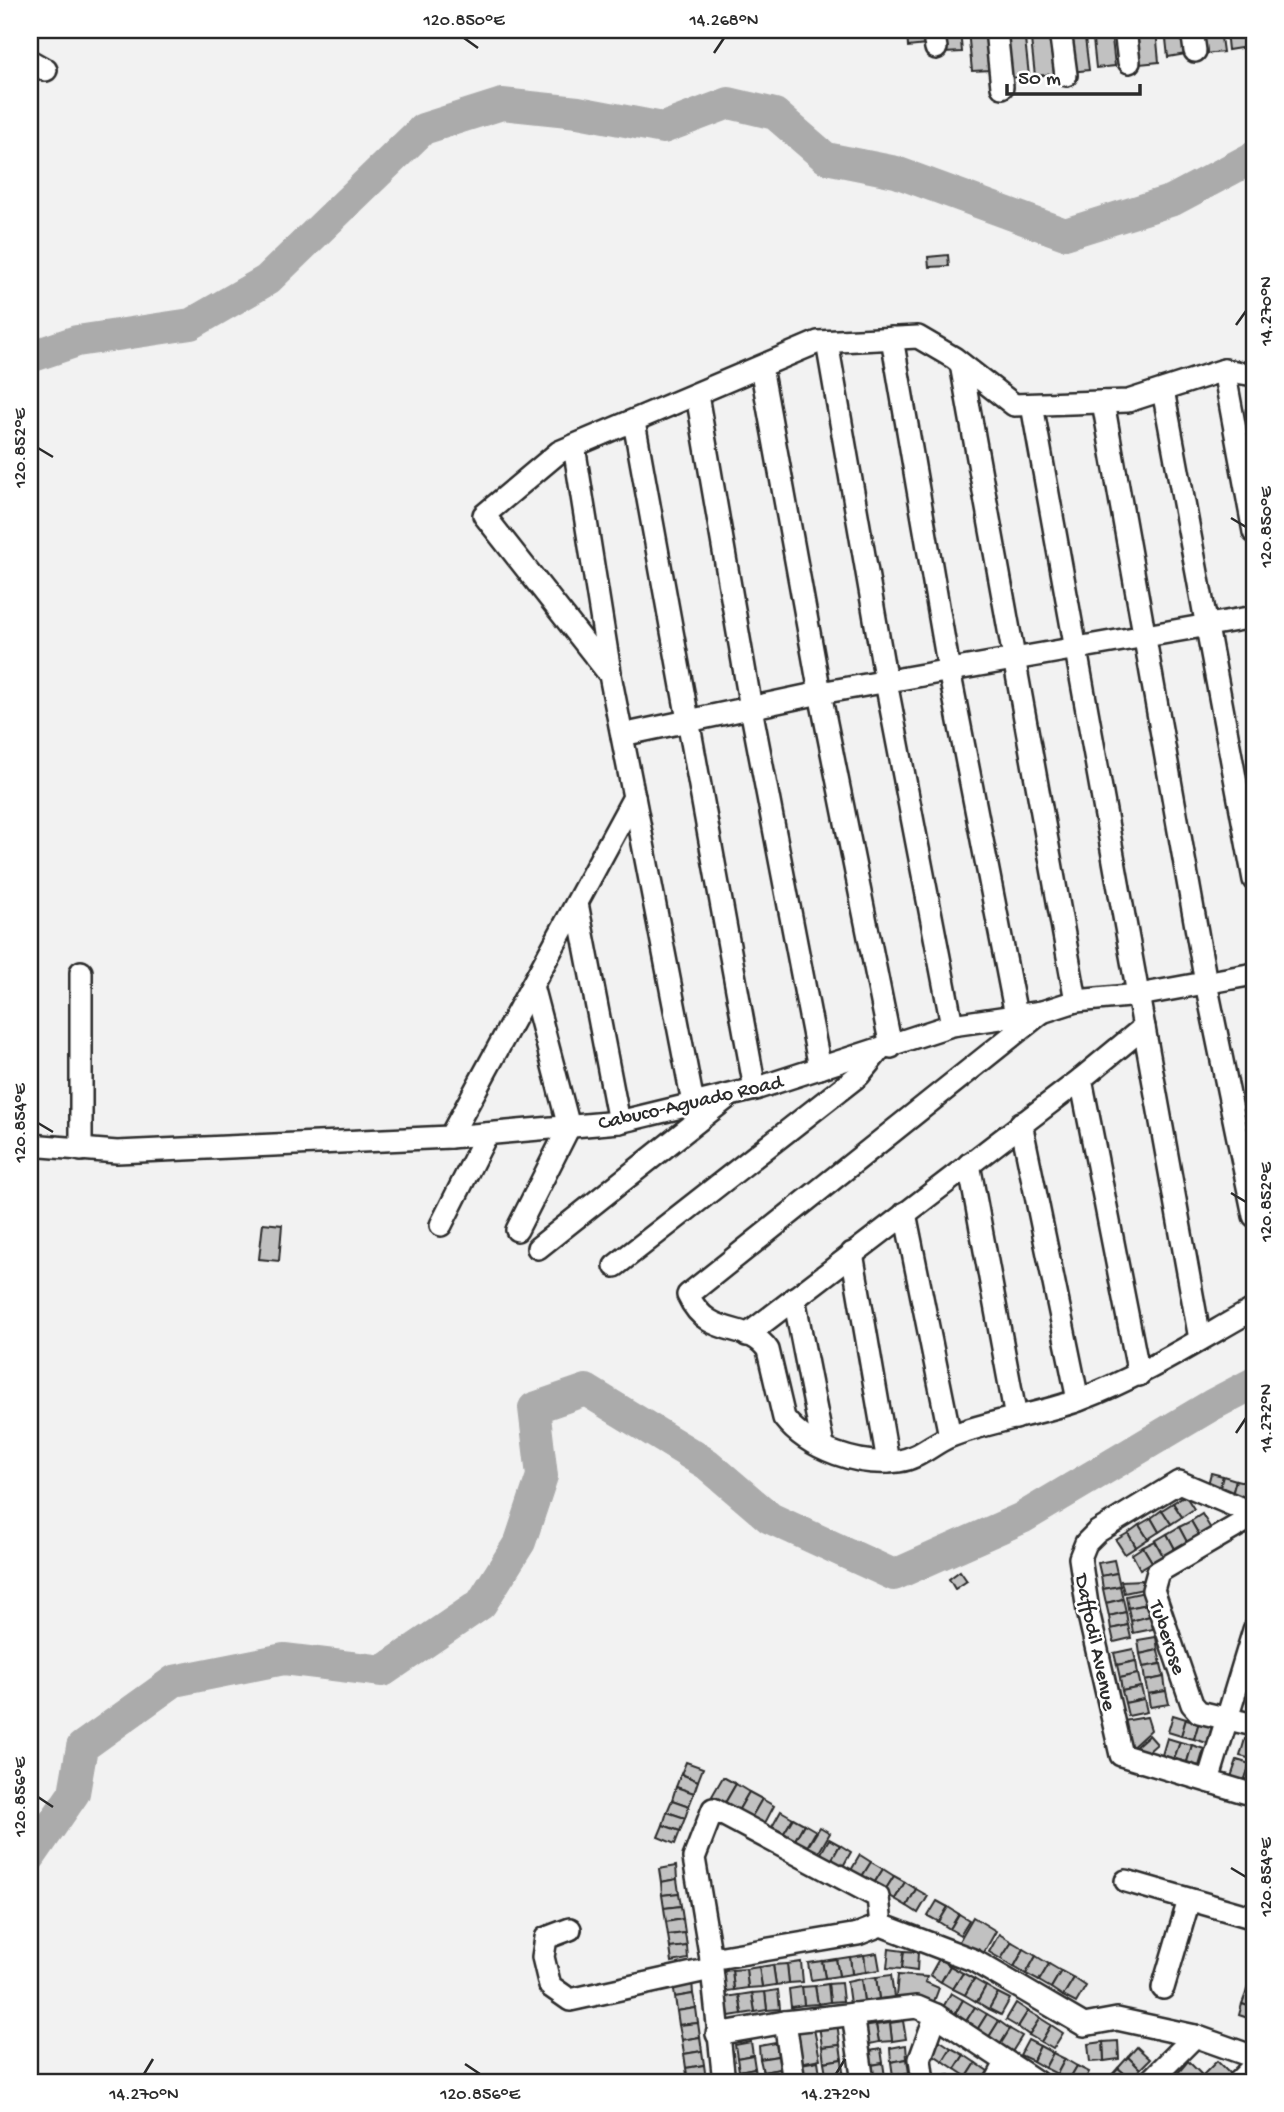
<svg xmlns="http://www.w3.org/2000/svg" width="1284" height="2112" font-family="'Gochi Hand',sans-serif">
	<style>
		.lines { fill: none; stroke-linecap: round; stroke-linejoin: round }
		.river { stroke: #ababab; stroke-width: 32 }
		.building { fill: #c1c1c1; stroke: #2b2b2b; stroke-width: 2 }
		.minor-casing { stroke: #2b2b2b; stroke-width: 26 }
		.minor { stroke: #fff; stroke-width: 21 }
		.ticks { fill: none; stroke: #2b2b2b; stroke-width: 2.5 }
		.labels { text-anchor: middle; stroke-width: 5; stroke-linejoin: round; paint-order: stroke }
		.street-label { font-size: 21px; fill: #2b2b2b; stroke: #fff }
		.neatline { fill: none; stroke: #2b2b2b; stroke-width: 2.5 }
		.ticks-label { font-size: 18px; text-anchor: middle; fill: #2b2b2b }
	</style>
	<rect width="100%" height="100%" fill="#f2f2f2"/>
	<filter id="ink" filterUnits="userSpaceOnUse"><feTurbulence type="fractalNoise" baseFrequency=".0143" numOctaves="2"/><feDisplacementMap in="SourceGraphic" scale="14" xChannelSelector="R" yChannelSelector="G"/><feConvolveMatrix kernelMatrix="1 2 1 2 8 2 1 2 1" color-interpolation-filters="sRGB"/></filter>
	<g filter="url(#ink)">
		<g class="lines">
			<!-- river -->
			<g class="river">
				<polyline points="30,357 77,341 191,324 267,280 423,129 502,104 578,112 663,128 729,103 775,114 826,158 896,172 1065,234 1173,200 1254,157"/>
				<polyline points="30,1857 74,1793 82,1747 174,1681 284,1659 383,1671 481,1604 520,1542 542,1476 534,1408 586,1390 707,1464 770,1518 894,1575 1022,1518 1212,1405 1254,1383"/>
			</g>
		</g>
		<!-- building -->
		<g class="building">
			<polygon points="907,30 925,30 926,45 908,47"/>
			<polygon points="943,30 960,30 962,52 944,53"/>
			<polygon points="968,30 987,30 991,70 972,71"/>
			<polygon points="1006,30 1024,30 1029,76 1011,78"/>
			<polygon points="1030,30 1049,30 1054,74 1035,76"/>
			<polygon points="1066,30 1084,30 1089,70 1070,72"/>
			<polygon points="1092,30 1111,30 1115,66 1096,68"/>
			<polygon points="1137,30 1156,30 1159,62 1140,64"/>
			<polygon points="1165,30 1184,30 1186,54 1168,57"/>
			<polygon points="1201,30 1220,30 1223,52 1204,54"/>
			<polygon points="1226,30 1245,30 1247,47 1228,50"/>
			<polygon points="948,255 949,266 929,267 928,257"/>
			<polygon points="263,1223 282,1225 279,1261 259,1259"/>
			<polygon points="1211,1473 1223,1476 1219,1491 1207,1488"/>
			<polygon points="1223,1476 1236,1480 1232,1495 1219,1491"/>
			<polygon points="1236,1480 1249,1483 1244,1498 1232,1495"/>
			<polygon points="1249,1483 1254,1484 1254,1501 1244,1498"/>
			<polygon points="1185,1495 1194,1509 1182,1517 1173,1503"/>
			<polygon points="1173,1503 1182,1517 1171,1524 1162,1510"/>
			<polygon points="1162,1510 1171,1524 1159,1532 1151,1518"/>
			<polygon points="1202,1514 1211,1529 1199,1535 1191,1521"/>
			<polygon points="1151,1518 1159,1532 1148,1539 1139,1525"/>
			<polygon points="1191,1521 1199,1535 1187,1542 1179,1527"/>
			<polygon points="1139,1525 1148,1539 1136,1547 1128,1533"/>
			<polygon points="1179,1527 1187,1542 1175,1549 1167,1534"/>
			<polygon points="1128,1533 1136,1547 1125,1554 1116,1540"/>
			<polygon points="1167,1534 1175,1549 1163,1556 1155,1541"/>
			<polygon points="1155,1541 1163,1556 1152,1562 1143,1547"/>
			<polygon points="1143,1547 1152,1562 1140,1569 1132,1554"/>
			<polygon points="1114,1560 1117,1573 1101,1576 1098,1563"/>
			<polygon points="960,1571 967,1581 955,1589 949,1579"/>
			<polygon points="1117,1573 1120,1586 1103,1589 1101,1576"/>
			<polygon points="1142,1580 1143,1589 1124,1593 1121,1581"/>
			<polygon points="1120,1586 1123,1599 1106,1603 1103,1589"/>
			<polygon points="1145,1592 1148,1604 1128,1608 1126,1596"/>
			<polygon points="1123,1599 1126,1612 1109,1616 1106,1603"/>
			<polygon points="1148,1604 1150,1616 1131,1621 1128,1608"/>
			<polygon points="1126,1612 1128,1625 1111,1629 1109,1616"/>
			<polygon points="1150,1616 1153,1629 1133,1633 1131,1621"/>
			<polygon points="1128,1625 1131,1638 1114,1642 1111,1629"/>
			<polygon points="1156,1637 1158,1650 1140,1654 1138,1640"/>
			<polygon points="1133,1649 1136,1661 1117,1665 1114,1653"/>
			<polygon points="1158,1650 1161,1664 1143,1667 1140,1654"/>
			<polygon points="1136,1661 1138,1674 1120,1678 1117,1665"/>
			<polygon points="1254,1661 1254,1686 1246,1684"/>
			<polygon points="1161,1664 1164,1677 1145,1681 1143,1667"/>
			<polygon points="1138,1674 1141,1687 1122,1691 1120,1678"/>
			<polygon points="1164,1677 1166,1691 1148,1694 1145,1681"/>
			<polygon points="1141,1687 1144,1699 1125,1703 1122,1691"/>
			<polygon points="1166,1691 1169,1704 1150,1707 1148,1694"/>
			<polygon points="1144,1699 1147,1712 1128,1716 1125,1703"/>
			<polygon points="1173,1715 1186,1719 1181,1736 1168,1732"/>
			<polygon points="1147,1717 1151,1730 1128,1751 1118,1722"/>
			<polygon points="1186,1719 1199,1722 1194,1739 1181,1736"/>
			<polygon points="1199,1722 1212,1726 1207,1743 1194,1739"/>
			<polygon points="1149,1735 1157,1744 1141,1758 1133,1749"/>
			<polygon points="1167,1738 1180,1742 1174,1759 1162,1755"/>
			<polygon points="1245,1739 1254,1741 1252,1759 1240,1756"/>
			<polygon points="1180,1742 1192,1745 1187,1762 1174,1759"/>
			<polygon points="1192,1745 1204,1749 1199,1766 1187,1762"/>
			<polygon points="1237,1760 1250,1764 1244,1782 1231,1777"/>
			<polygon points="686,1762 703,1768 698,1781 681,1774"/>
			<polygon points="1250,1764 1254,1765 1254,1784 1244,1782"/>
			<polygon points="681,1774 698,1781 694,1793 676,1787"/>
			<polygon points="723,1777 736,1784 725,1803 712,1796"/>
			<polygon points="736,1784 749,1792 738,1811 725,1803"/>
			<polygon points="676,1787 694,1793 689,1806 672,1800"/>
			<polygon points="749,1792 762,1799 751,1818 738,1811"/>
			<polygon points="762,1799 774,1806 764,1825 751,1818"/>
			<polygon points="672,1800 689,1806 685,1818 667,1812"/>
			<polygon points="781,1811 793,1818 784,1833 772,1827"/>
			<polygon points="667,1812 685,1818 680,1831 663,1825"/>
			<polygon points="793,1818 804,1824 795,1840 784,1833"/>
			<polygon points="804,1824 816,1831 807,1847 795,1840"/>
			<polygon points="663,1825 680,1831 675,1844 658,1837"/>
			<polygon points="820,1827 830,1833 815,1859 804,1853"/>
			<polygon points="829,1839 840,1845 831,1861 820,1855"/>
			<polygon points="840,1845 851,1852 842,1868 831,1861"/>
			<polygon points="860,1855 871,1862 861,1878 850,1872"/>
			<polygon points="871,1862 883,1869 873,1885 861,1878"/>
			<polygon points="676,1866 677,1879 661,1882 659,1869"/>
			<polygon points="883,1869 894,1876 884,1892 873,1885"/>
			<polygon points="894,1876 905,1882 895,1899 884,1892"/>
			<polygon points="677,1879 679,1893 662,1895 661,1882"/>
			<polygon points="905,1882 916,1889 907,1906 895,1899"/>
			<polygon points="916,1889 928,1896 918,1913 907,1906"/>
			<polygon points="679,1893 681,1906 664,1908 662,1895"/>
			<polygon points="937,1901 948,1907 939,1922 928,1916"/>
			<polygon points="681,1906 683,1919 666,1922 664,1908"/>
			<polygon points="948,1907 959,1914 950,1929 939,1922"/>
			<polygon points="959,1914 969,1920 960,1935 950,1929"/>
			<polygon points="973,1917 996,1931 982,1956 958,1943"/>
			<polygon points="683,1919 685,1933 668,1935 666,1922"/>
			<polygon points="685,1933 687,1946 670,1948 668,1935"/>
			<polygon points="999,1934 1012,1942 1001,1959 989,1952"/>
			<polygon points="1012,1942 1024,1949 1014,1967 1001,1959"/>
			<polygon points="687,1946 688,1959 672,1962 670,1948"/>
			<polygon points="889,1949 904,1951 902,1969 887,1968"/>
			<polygon points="1024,1949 1036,1956 1026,1974 1014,1967"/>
			<polygon points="904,1951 918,1952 917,1971 902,1969"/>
			<polygon points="877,1953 880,1970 866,1972 864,1955"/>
			<polygon points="864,1955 866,1972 852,1974 850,1957"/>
			<polygon points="1036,1956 1049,1964 1039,1981 1026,1974"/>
			<polygon points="850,1957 852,1974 839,1976 836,1959"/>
			<polygon points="836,1959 839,1976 825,1978 822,1961"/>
			<polygon points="939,1959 950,1966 941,1982 930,1975"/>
			<polygon points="822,1961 825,1978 811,1980 808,1963"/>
			<polygon points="801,1962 803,1982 789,1983 787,1964"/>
			<polygon points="787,1964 789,1983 776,1985 773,1965"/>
			<polygon points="1049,1964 1061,1971 1051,1988 1039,1981"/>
			<polygon points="773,1965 776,1985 762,1987 759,1967"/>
			<polygon points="950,1966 963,1973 953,1989 941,1982"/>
			<polygon points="759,1967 762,1987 748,1988 746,1969"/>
			<polygon points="746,1969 748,1988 734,1990 732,1970"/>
			<polygon points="732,1970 734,1990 721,1992 719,1972"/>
			<polygon points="1061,1971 1074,1978 1063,1996 1051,1988"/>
			<polygon points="963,1973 974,1979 965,1995 953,1989"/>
			<polygon points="891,1975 894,1997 879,1999 876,1977"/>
			<polygon points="898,1975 927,1977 925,1982 939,1988 933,2004 896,1997"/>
			<polygon points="876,1977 879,1999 864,2002 861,1979"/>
			<polygon points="1074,1978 1086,1986 1076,2003 1063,1996"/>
			<polygon points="861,1979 864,2002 850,2004 847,1982"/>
			<polygon points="974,1979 986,1986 977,2002 965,1995"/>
			<polygon points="692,1980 693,1994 675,1997 673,1983"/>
			<polygon points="1249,1982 1254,1984 1254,1996 1246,1993"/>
			<polygon points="841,1983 843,2001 830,2002 828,1984"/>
			<polygon points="828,1984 830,2002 818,2004 815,1986"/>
			<polygon points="815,1986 818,2004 804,2005 802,1987"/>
			<polygon points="986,1986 998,1993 989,2009 977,2002"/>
			<polygon points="802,1987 804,2005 791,2007 789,1989"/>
			<polygon points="778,1990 780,2009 767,2010 765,1992"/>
			<polygon points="765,1992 767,2010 755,2012 752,1993"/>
			<polygon points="752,1993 755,2012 742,2014 739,1995"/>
			<polygon points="951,1993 963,2000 954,2016 942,2009"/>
			<polygon points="998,1993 1010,1999 1001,2015 989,2009"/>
			<polygon points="1246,1993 1254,1996 1254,2008 1242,2004"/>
			<polygon points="693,1994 696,2008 677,2011 675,1997"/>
			<polygon points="739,1995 742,2014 729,2016 726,1997"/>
			<polygon points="963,2000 975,2007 965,2023 954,2016"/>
			<polygon points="1016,2003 1028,2011 1018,2027 1006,2020"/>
			<polygon points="1242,2004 1254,2008 1254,2020 1239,2015"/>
			<polygon points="975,2007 987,2014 977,2030 965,2023"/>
			<polygon points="696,2008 698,2023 679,2025 677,2011"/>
			<polygon points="1028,2011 1040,2018 1029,2035 1018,2027"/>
			<polygon points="987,2014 999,2021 989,2037 977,2030"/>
			<polygon points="1040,2018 1051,2025 1041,2042 1029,2035"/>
			<polygon points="903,2021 906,2039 892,2041 890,2023"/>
			<polygon points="999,2021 1010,2029 1000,2045 989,2037"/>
			<polygon points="698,2023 700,2037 682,2040 679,2025"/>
			<polygon points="837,2023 840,2045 822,2047 819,2025"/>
			<polygon points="890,2023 892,2041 879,2042 876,2025"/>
			<polygon points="876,2025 879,2042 865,2045 863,2027"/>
			<polygon points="1051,2025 1063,2033 1053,2049 1041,2042"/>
			<polygon points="814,2029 820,2059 800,2063 795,2033"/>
			<polygon points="1010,2029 1022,2036 1012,2052 1000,2045"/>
			<polygon points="700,2037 702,2051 684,2054 682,2040"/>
			<polygon points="939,2040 951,2048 943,2061 931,2053"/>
			<polygon points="1028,2040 1040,2046 1033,2061 1020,2055"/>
			<polygon points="1118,2041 1119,2059 1104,2061 1103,2042"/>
			<polygon points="751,2042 753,2055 737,2058 735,2045"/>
			<polygon points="1103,2042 1104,2061 1090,2062 1088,2044"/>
			<polygon points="776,2043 778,2056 760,2059 759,2046"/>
			<polygon points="840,2045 842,2059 824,2062 822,2047"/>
			<polygon points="906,2045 907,2059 891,2062 890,2048"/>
			<polygon points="1040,2046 1053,2053 1045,2068 1033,2061"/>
			<polygon points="1137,2047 1150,2059 1140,2069 1128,2057"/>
			<polygon points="951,2048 964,2055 955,2069 943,2061"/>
			<polygon points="881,2049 883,2063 866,2066 864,2052"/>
			<polygon points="702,2051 704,2065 686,2068 684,2054"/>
			<polygon points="1053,2053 1065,2059 1057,2074 1045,2068"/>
			<polygon points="753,2055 755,2068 739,2071 737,2058"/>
			<polygon points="964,2055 976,2063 967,2077 955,2069"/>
			<polygon points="778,2056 780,2069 763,2072 760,2059"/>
			<polygon points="1128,2057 1140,2069 1131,2079 1118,2068"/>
			<polygon points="842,2059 843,2072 826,2074 824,2062"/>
			<polygon points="907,2059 909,2073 893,2076 891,2062"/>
			<polygon points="1065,2059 1077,2066 1069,2080 1057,2074"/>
			<polygon points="818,2061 820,2074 804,2078 801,2064"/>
			<polygon points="1188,2061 1201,2074 1193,2082 1188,2082 1178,2073"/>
			<polygon points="1217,2061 1231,2075 1224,2082 1211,2082 1203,2075"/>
			<polygon points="883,2063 885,2077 868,2079 866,2066"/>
			<polygon points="976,2063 988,2071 981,2082 967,2077"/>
			<polygon points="704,2065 706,2079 688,2082 686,2068"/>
			<polygon points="1077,2066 1089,2072 1084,2082 1069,2080"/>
			<polygon points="755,2068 757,2081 741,2082 739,2071"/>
			<polygon points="1118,2068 1131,2079 1128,2082 1114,2082 1109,2078"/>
			<polygon points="780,2069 782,2082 764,2082 763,2072"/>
			<polygon points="843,2072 845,2082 828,2082 826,2074"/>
			<polygon points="909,2073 911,2082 894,2082 893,2076"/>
			<polygon points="1178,2073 1188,2082 1169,2082"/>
			<polygon points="820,2074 822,2082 805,2082 804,2078"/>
			<polygon points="950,2075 951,2082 934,2082 933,2077"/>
			<polygon points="885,2077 885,2082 868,2082 868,2079"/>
		</g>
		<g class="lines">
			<defs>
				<g id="minor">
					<polyline points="933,30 936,48"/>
					<polyline points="996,30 1002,87"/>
					<polyline points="1060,30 1066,75"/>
					<polyline points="1125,30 1129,62"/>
					<polyline points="1192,30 1195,51"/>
					<polyline points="30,61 46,70"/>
					<polyline points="892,338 949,670 1016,1015"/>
					<polyline points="827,342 886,682 952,1025"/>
					<polyline points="961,364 1076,1001"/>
					<polyline points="761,367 820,693 891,1047"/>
					<polyline points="1224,370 1254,532"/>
					<polyline points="1163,390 1254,880"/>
					<polyline points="697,395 751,708 820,1068"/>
					<polyline points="1103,402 1206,983 1254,1216"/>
					<polyline points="1032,405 1200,1339"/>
					<polyline points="634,422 755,1089"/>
					<polyline points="574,446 610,672"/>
					<polyline points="622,735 820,693 1254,617"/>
					<polyline points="634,797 693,1103"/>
					<polyline points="577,903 619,1122"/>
					<path d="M1042,1012L688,1295C709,1341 748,1320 768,1350L784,1418C809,1450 861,1467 899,1461C920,1458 933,1443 951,1436C992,1420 1038,1415 1079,1400C1141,1377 1197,1341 1254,1309"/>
					<polyline points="1081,1079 1139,1375"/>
					<polyline points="1021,1123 1078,1400"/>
					<polyline points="450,1137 634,797 610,675 484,515 559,452 818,342 918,337 954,358 1014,405 1128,401 1224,370 1254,375"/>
					<polyline points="30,1145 117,1152 450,1137 619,1122 755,1089 952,1025 1042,1012 1076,1001 1139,995 1254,974"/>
					<polyline points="81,1150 81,972"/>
					<polyline points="969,1164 1016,1418"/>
					<polyline points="905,1213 950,1436"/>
					<polyline points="441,1225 487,1134"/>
					<polyline points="517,1230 569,1127 532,986"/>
					<polyline points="538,1248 728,1097"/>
					<polyline points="852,1253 888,1462"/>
					<polyline points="615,1266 859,1075 880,1049"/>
					<polyline points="794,1298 823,1446"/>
					<polyline points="747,1335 1081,1079 1144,1027"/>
					<polyline points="1254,1514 1179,1482 1097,1532 1086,1543 1080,1558 1088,1611 1121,1755 1254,1795"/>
					<polyline points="1254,1516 1158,1572 1153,1590 1192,1704 1199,1712 1254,1725"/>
					<polyline points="1208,1781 1254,1630"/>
					<polyline points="1126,1881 1254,1918"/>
					<polyline points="570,1929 546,1938 543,1957 550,1986 570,2000 711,1969"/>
					<polyline points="711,1959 858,1934 881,1925 973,1960 1084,2025 1117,2019 1195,2036 1254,2057"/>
					<polyline points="1163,1988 1189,1900"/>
					<polyline points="853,2014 863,2082"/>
					<polyline points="785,2022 794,2082"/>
					<polyline points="717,2034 785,2022 917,2007 936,2015 1037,2082"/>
					<polyline points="724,2082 711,1959 694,1858 713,1809 878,1897 881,1925"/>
					<polyline points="923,2082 920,2059 936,2015"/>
					<polyline points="996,2082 1006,2063"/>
					<polyline points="1149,2082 1195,2036"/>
					<polyline points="1238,2082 1254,2066"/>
				</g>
			</defs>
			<!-- minor casing -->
			<use href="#minor" class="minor-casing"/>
			<!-- minor -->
			<use href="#minor" class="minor"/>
		</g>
	</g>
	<!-- ticks -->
	<path class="ticks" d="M464,38L478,48M714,53L724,38M1236,325L1246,311M38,448L53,457M1231,518L1246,527M38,1123L53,1132M1231,1193L1246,1202M1236,1433L1246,1418M38,1797L53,1807M1231,1868L1246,1877M465,2064L480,2074M144,2074L153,2059M836,2074L845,2059"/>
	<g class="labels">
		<!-- street labels -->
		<g class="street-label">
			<text transform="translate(690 1101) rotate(-13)" y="7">Cabuco-Aguado Road</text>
			<text transform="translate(1169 1637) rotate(71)" y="7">Tuberose</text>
			<text transform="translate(1097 1642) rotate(78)" y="7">Daffodil Avenue</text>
		</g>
	</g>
	<!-- margin -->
	<rect width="1284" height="2112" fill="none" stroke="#fff" stroke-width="77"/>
	<!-- scale -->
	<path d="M1007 84v10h133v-10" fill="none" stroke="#2b2b2b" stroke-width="3.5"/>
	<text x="1018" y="84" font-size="21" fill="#2b2b2b" stroke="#ffffff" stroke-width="5" paint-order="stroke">50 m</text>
	<rect x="38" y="38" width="1208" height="2036" class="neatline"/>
	<g class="ticks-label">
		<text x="464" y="25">120.850°E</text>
		<text x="724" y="25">14.268°N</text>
		<text transform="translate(1265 311) rotate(-90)" y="6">14.270°N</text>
		<text transform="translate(19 448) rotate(-90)" y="6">120.852°E</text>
		<text transform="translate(1265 527) rotate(-90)" y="6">120.850°E</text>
		<text transform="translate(19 1123) rotate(-90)" y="6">120.854°E</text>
		<text transform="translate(1265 1202) rotate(-90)" y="6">120.852°E</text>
		<text transform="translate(1265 1418) rotate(-90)" y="6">14.272°N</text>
		<text transform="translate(19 1797) rotate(-90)" y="6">120.856°E</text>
		<text transform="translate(1265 1877) rotate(-90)" y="6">120.854°E</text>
		<text x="144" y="2099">14.270°N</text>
		<text x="480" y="2099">120.856°E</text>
		<text x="836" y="2099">14.272°N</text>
	</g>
</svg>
